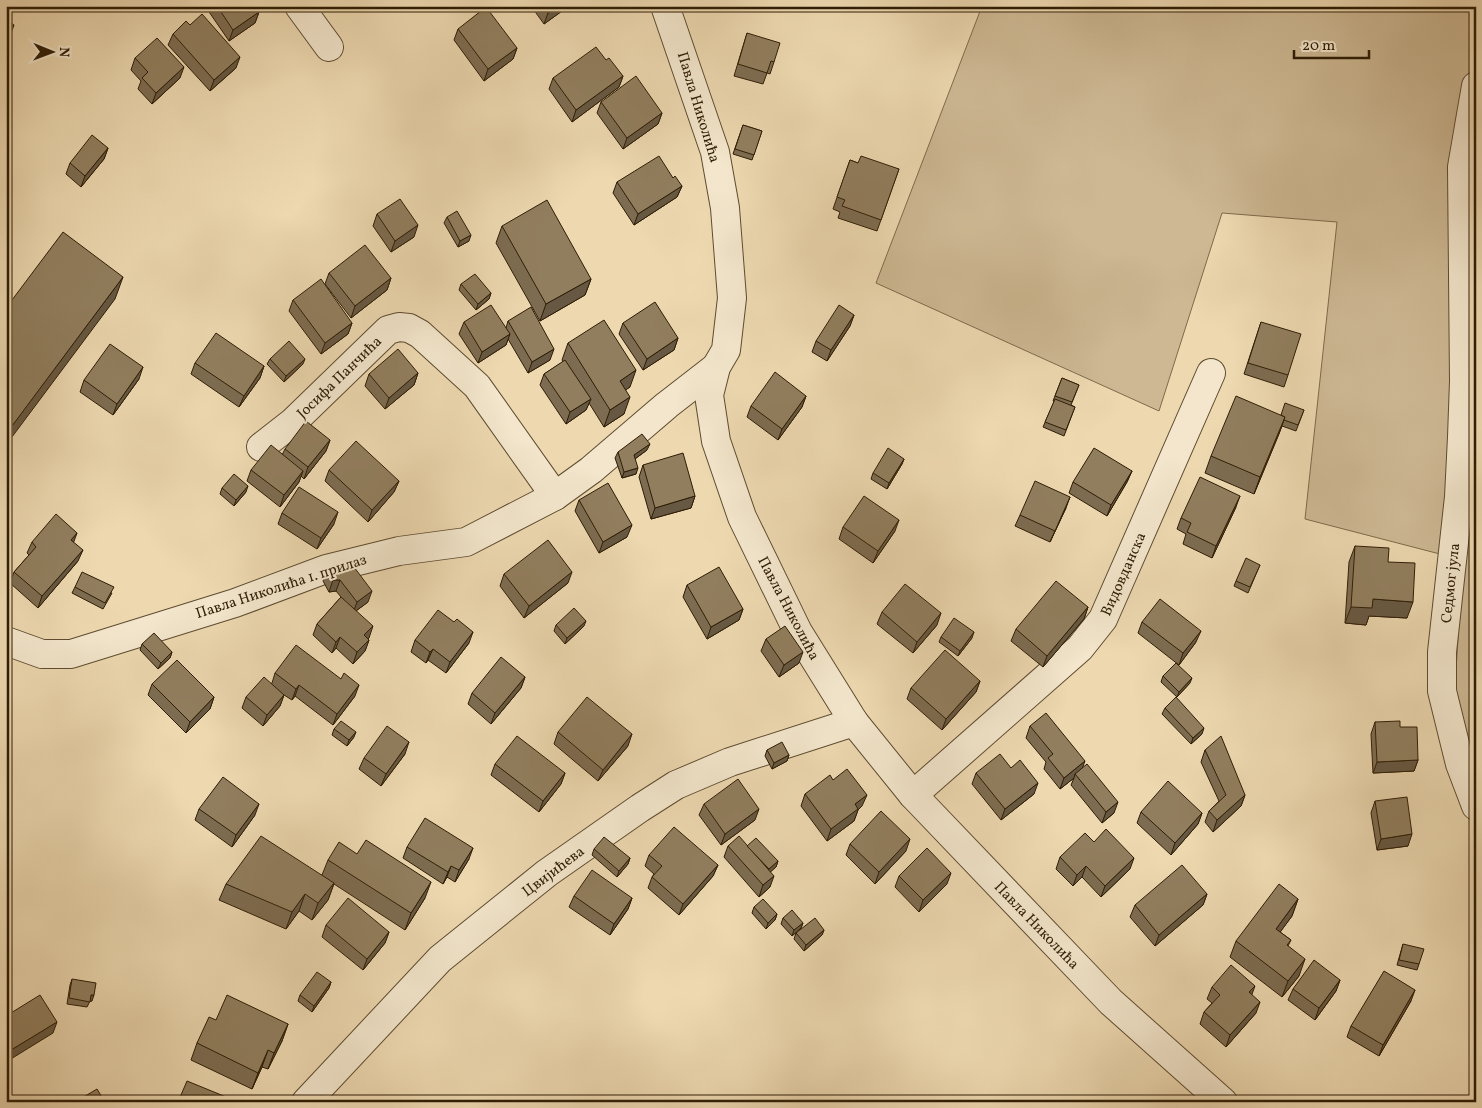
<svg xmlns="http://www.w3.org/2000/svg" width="1482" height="1108" font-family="Vollkorn,serif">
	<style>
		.green { fill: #cdb893; stroke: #7e6a4c }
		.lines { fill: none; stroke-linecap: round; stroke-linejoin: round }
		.minor-casing { stroke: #5e4c30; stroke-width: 30 }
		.minor { stroke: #f3e6cc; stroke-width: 28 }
		.wall { fill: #7d6c51; stroke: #2e1d05 }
		.shaded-wall { fill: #665842; stroke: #2e1d05 }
		.building { fill: #917e5e; stroke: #2e1d05 }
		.labels { text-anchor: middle; stroke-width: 4; stroke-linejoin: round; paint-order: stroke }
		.street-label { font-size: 15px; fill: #2e1d05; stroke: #f3e6cc }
	</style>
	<rect width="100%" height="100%" fill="#edd8b0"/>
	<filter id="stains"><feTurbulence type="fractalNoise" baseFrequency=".004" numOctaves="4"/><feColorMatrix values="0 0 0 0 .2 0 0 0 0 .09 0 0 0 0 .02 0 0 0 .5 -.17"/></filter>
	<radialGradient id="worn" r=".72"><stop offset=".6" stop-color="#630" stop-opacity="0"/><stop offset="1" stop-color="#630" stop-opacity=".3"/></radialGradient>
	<!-- green -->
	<polygon class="green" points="982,6 1476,6 1476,770 1455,686 1463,560 1305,519 1337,222 1222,213 1159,411 876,283"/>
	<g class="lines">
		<defs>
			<g id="minor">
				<polyline points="299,6 329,47"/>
				<polyline points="665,6 715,152 725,208 732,298 726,350 716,367 709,395 716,441 742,517 798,632 854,722 913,795 1111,1002 1223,1102"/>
				<polyline points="1476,86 1462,167 1464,381 1462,437 1459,497 1442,652 1442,691 1460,764 1476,806"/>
				<polyline points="261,447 293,422 388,330 399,327 409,328 420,334 477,386 555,496"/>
				<polyline points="6,641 42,654 71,654 235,603 326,569 399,551 466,542 555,496 591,470 667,405 716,367"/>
				<polyline points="913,795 1080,648 1103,619 1211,373"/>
				<polyline points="306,1102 440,959 547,873 640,808 676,785 730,762 854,722"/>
			</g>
		</defs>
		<!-- minor casing -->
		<use href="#minor" class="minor-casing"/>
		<!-- minor -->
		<use href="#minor" class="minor"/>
	</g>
	<!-- wall -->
	<g class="wall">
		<polygon points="18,6 26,6 23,10"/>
		<polygon points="205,6 255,6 259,12 255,23 229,41"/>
		<polygon points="531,6 569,6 544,24"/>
		<polygon points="767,6 784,6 781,12"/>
		<polygon points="458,29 517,48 513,59 484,81 454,40"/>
		<polygon points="747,33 774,62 770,74 767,73 763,84 734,76"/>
		<polygon points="173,34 236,68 210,91 168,45"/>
		<polygon points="135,58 180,78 152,104 138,89 141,81 131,70"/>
		<polygon points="606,60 623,76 619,87 572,122 549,89 553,78"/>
		<polygon points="601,102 662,113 658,124 623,149 597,113"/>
		<polygon points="743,125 762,131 752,160 733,154"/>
		<polygon points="108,148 104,159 81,187 66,174 70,163"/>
		<polygon points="850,160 858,163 899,169 877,231 838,218 840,212 833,209"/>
		<polygon points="673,178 682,186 677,197 634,225 613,193 617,182"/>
		<polygon points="377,214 414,237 391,252 373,226"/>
		<polygon points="447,217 469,241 458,247 444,223"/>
		<polygon points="502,226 591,279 585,295 540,321 496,243"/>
		<polygon points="329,273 391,278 387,290 351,318 325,284"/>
		<polygon points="461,284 491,293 489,299 476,310 459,290"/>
		<polygon points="293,300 352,323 348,334 321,354 289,311"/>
		<polygon points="854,315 850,326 827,361 812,352 816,341"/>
		<polygon points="508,321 550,360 528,373 508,339 506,345 478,363 459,334 464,322 506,328"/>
		<polygon points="1261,322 1288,375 1284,387 1244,374"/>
		<polygon points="623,323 678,338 674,350 643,370 619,334"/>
		<polygon points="568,343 630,387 625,390 624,414 604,427 589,403 586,410 566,424 540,385 544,374 563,362 562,360"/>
		<polygon points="270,359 303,364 284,382 267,364"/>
		<polygon points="195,363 264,366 260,378 239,407 191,374"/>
		<polygon points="418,373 414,385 385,409 365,386 369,374"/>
		<polygon points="1062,378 1079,385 1071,405 1075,407 1064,436 1043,427 1054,402 1053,401"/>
		<polygon points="139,379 113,415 80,392 84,380"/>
		<polygon points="806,396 802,407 778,440 747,417 751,406"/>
		<polygon points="1304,410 1296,431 1282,426 1254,494 1205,473 1211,456 1281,415"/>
		<polygon points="330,440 326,451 304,479 301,476 299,482 280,507 247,481 251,470 282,455 285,449"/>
		<polygon points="647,450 635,459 636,474 622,478 615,458 618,452"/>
		<polygon points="904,459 902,464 887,489 871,479 873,473"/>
		<polygon points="643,465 695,496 691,508 651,519 639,477"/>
		<polygon points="329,470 399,481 394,492 368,522 325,481"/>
		<polygon points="1132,471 1127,482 1107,516 1069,493 1073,482"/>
		<polygon points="222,488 246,492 234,506 220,494"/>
		<polygon points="579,500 627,537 599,553 575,511"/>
		<polygon points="1236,507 1212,558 1183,544 1186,534 1177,529 1181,518"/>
		<polygon points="1066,508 1050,542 1015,526 1020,515"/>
		<polygon points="282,513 334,524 317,549 278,524"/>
		<polygon points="843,527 895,531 873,563 839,539"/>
		<polygon points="32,542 78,561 38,608 10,583 14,572 29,555 27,553"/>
		<polygon points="1355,546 1388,562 1407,618 1369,616 1366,625 1345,623 1349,562"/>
		<polygon points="1260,565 1248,593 1234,586 1236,581"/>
		<polygon points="327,570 368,602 356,611 369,638 368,639 369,640 365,651 353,664 336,648 332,653 313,635 317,624 341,597 336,591 329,592 323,581"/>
		<polygon points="504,574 568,583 524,618 500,586"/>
		<polygon points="687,585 743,609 739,620 707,639 683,597"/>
		<polygon points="75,587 112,593 103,609 72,593"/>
		<polygon points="1088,607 1084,619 1043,667 1011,641 1016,629"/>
		<polygon points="882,612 937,625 913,653 877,624"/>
		<polygon points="1142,622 1196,642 1179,665 1138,633"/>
		<polygon points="556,625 584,626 565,644 554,631"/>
		<polygon points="941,637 972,638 958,656 939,642"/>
		<polygon points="766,639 799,663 779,677 761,651"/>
		<polygon points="415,640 469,643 446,673 428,660 426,663 411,652"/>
		<polygon points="142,644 172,652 170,658 158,669 140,650"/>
		<polygon points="275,673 355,696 333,725 295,696 292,700 284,695 280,706 263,726 242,708 246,697 272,683"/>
		<polygon points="1163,676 1190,683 1177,697 1161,682"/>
		<polygon points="525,677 521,688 491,724 468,704 472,693"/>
		<polygon points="980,681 976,692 942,730 907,699 911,688"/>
		<polygon points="152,684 214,697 210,709 186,733 148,695"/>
		<polygon points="1165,708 1202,734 1191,744 1162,714"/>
		<polygon points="1375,722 1400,727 1418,760 1414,771 1373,773 1371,734"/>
		<polygon points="1030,726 1082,767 1114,813 1102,823 1071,785 1074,778 1060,789 1044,769 1046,762 1026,738"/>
		<polygon points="334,729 354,737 347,746 332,735"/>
		<polygon points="558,732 628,746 598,781 554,744"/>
		<polygon points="767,750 789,755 787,761 772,769 765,756"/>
		<polygon points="1205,750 1245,795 1241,806 1213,832 1205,822 1209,811 1219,801 1201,762"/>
		<polygon points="405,754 381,786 359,769 364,758"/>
		<polygon points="495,764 565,773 561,784 539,812 491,775"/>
		<polygon points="1011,768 1034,794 1001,820 972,784 976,773"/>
		<polygon points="833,780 862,806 858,810 854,821 827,841 801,806 805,794"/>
		<polygon points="1375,801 1408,846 1377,850 1371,813"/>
		<polygon points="704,804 755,820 721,845 699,815"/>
		<polygon points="199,809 255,815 232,847 195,820"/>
		<polygon points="1141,812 1202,813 1198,824 1171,855 1137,823"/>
		<polygon points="1094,842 1130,869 1101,897 1082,877 1073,886 1056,869 1060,857"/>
		<polygon points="850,844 906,851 875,884 846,855"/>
		<polygon points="728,846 747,846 778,861 776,867 770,872 770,887 759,897 724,857"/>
		<polygon points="407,847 469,859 455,882 447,877 443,884 403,858"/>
		<polygon points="594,849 630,858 628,864 617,877 592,855"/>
		<polygon points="649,855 718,865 713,876 679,915 648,888 652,877 654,874 645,866"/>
		<polygon points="328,860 425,898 405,930 334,884 328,900 312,920 299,911 286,929 219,900 226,884 322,875"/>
		<polygon points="899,876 947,884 919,912 895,887"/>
		<polygon points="1207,894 1203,905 1155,946 1130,917 1135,905"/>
		<polygon points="574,896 632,898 628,909 610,935 569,907"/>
		<polygon points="1298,899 1292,916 1280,932 1291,940 1288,946 1299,976 1282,997 1230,957 1236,941"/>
		<polygon points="754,907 777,914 775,920 766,929 752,913"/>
		<polygon points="783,918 803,923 801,928 792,936 781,924"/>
		<polygon points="326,925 389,932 385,943 363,970 322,937"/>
		<polygon points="824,930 822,935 804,951 794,939 796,933"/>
		<polygon points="1403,944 1419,964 1417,970 1397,965"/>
		<polygon points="72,979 92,1001 90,1001 87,1007 67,1004 70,985"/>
		<polygon points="1340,980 1336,991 1315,1020 1288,1000 1293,989"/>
		<polygon points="331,982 329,988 312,1012 298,1001 300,995"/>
		<polygon points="1212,987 1252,995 1256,1013 1226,1047 1200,1024 1204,1012 1212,1003 1207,999"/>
		<polygon points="1411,1001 1379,1056 1347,1037 1351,1026"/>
		<polygon points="216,1020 288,1024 282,1041 268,1069 262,1067 252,1089 191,1060 197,1043"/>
	</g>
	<!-- shaded-wall -->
	<g class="shaded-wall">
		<polygon points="557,6 569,6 544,24 548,13"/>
		<polygon points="259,12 255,23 229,41 233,30"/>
		<polygon points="14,25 10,36 6,40 6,34"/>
		<polygon points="517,48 513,59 484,81 488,69"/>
		<polygon points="240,57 236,68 210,91 214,80"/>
		<polygon points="184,67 180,78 152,104 156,93"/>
		<polygon points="623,76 619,87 572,122 576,110"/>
		<polygon points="662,113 658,124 623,149 627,138"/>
		<polygon points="108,148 104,159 81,187 85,176"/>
		<polygon points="682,186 677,197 634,225 638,214"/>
		<polygon points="418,225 414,237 391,252 395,241"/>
		<polygon points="471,235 469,241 458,247 460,241"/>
		<polygon points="123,277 115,299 6,445 6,434"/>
		<polygon points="391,278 387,290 351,318 355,306"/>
		<polygon points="591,279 585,295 540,321 546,304"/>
		<polygon points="491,293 489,299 476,310 478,304"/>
		<polygon points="854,315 850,326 827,361 831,350"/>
		<polygon points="352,323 348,334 321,354 325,343"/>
		<polygon points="510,334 506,345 478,363 482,352"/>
		<polygon points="678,338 674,350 643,370 647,359"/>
		<polygon points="554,349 550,360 528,373 532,362"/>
		<polygon points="305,359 303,364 284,382 286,376"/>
		<polygon points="264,366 260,378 239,407 244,396"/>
		<polygon points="143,367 139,379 113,415 117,404"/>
		<polygon points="636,370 630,387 614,398 620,381"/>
		<polygon points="418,373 414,385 385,409 389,398"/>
		<polygon points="806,396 802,407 778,440 782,429"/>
		<polygon points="630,397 624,414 604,427 610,410"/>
		<polygon points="591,399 586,410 566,424 570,412"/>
		<polygon points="1285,417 1279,434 1254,494 1260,477"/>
		<polygon points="330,440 326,451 304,479 308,467"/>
		<polygon points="650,444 647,450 632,461 634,455"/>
		<polygon points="904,459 902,464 887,489 889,483"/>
		<polygon points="638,468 636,474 622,478 624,472"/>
		<polygon points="303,471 299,482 280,507 284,495"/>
		<polygon points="1132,471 1127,482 1107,516 1111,505"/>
		<polygon points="399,481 394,492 368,522 372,510"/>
		<polygon points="248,486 246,492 234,506 236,500"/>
		<polygon points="695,496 691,508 651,519 655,508"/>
		<polygon points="1240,496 1236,507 1212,558 1216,546"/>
		<polygon points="1070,497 1066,508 1050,542 1055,531"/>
		<polygon points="338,512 334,524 317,549 321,538"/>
		<polygon points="899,520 895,531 873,563 878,551"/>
		<polygon points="632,525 627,537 599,553 603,542"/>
		<polygon points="77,533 73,544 71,540"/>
		<polygon points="83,550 78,561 38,608 42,596"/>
		<polygon points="572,572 568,583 524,618 529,606"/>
		<polygon points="333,580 340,580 336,591 329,592"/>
		<polygon points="372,591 368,602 353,613 357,602"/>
		<polygon points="1373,599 1413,602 1407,618 1369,616 1366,625 1345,623 1351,607"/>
		<polygon points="1088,607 1084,619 1043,667 1047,656"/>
		<polygon points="743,609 739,620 707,639 711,627"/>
		<polygon points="941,613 937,625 913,653 917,642"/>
		<polygon points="586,621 584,626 565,644 567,638"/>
		<polygon points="373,626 369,638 360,647 364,635"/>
		<polygon points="1201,631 1196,642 1179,665 1183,653"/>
		<polygon points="473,632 469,643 446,673 450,662"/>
		<polygon points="974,632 972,638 958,656 960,651"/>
		<polygon points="340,637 336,648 332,653 336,642"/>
		<polygon points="369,640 365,651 353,664 357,652"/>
		<polygon points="433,649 428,660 426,663 430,652"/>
		<polygon points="172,652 170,658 158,669 161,663"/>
		<polygon points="803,652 799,663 779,677 784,665"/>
		<polygon points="525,677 521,688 491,724 495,713"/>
		<polygon points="1192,678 1190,683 1177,697 1179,692"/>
		<polygon points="980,681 976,692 942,730 946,719"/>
		<polygon points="299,685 295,696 292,700 296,689"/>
		<polygon points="359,685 355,696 333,725 337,714"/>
		<polygon points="284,695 280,706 263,726 267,715"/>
		<polygon points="214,697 210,709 186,733 190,722"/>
		<polygon points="1204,728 1202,734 1191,744 1193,738"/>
		<polygon points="356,732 354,737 347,746 349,740"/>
		<polygon points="632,734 628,746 598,781 603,770"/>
		<polygon points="409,742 405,754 381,786 386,774"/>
		<polygon points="789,755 787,761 772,769 774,763"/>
		<polygon points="1418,760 1414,771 1373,773 1377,762"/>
		<polygon points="1085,761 1081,772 1075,774 1074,778 1060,789 1064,778"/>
		<polygon points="565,773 561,784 539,812 543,801"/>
		<polygon points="1038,783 1034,794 1001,820 1005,809"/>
		<polygon points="867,795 862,806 858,810 854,821 827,841 831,829 855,804"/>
		<polygon points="1245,795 1241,806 1213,832 1217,820"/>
		<polygon points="1118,802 1114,813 1102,823 1106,812"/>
		<polygon points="259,804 255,815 232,847 236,835"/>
		<polygon points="759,809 755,820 721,845 725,834"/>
		<polygon points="1202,813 1198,824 1171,855 1175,843"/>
		<polygon points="1412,834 1408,846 1377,850 1381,839"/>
		<polygon points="910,839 906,851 875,884 879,872"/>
		<polygon points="473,848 469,859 455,882 459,870"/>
		<polygon points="630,858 628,864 617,877 619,871"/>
		<polygon points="1134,858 1130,869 1101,897 1105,886"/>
		<polygon points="778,861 776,867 767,875 769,869"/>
		<polygon points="718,865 713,876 679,915 683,904"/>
		<polygon points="451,866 447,877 443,884 448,872"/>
		<polygon points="1086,866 1082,877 1073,886 1077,875"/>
		<polygon points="951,873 947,884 919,912 923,900"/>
		<polygon points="774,876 770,887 759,897 763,885"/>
		<polygon points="431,882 425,898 405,930 411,913"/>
		<polygon points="334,883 328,900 312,920 318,903"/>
		<polygon points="305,894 299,911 286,929 292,912"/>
		<polygon points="1207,894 1203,905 1155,946 1159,935"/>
		<polygon points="632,898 628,909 610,935 614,924"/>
		<polygon points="1298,899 1292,916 1270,946 1276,929"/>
		<polygon points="777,914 775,920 766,929 768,923"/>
		<polygon points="803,923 801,928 792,936 794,930"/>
		<polygon points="824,930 822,935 804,951 806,945"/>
		<polygon points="389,932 385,943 363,970 367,959"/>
		<polygon points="1305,959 1299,976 1282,997 1288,981"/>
		<polygon points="1340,980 1336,991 1315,1020 1319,1008"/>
		<polygon points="331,982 329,988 312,1012 314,1006"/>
		<polygon points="1255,986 1251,997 1249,992"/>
		<polygon points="1415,990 1411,1001 1379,1056 1383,1045"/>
		<polygon points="91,995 94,995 92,1001 89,1001"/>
		<polygon points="1260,1002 1256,1013 1226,1047 1230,1035"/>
		<polygon points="57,1022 53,1033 6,1062 6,1053"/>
		<polygon points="288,1024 282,1041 268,1069 274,1053"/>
		<polygon points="268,1050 262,1067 252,1089 258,1073"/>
	</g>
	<!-- building -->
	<g class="building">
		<polygon points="217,6 255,6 259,12 233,30"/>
		<polygon points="543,6 557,6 548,13"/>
		<polygon points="486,7 517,48 488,69 458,29"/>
		<polygon points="202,14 240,57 214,80 173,34 186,21 190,25"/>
		<polygon points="6,19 14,25 6,34"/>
		<polygon points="747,33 780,43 774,62 771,61 767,73 738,64"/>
		<polygon points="157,38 184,67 156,93 142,78 148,72 135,58"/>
		<polygon points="596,47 606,60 609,58 623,76 576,110 553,78"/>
		<polygon points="636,76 662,113 627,138 601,102"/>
		<polygon points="743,125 762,131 754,155 735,149"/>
		<polygon points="92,135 108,148 85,176 70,163"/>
		<polygon points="659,156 673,178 675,176 682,186 638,214 617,182"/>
		<polygon points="861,156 899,169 881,220 842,206 845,200 837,197 850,160 858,163"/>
		<polygon points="400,199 418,225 395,241 377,214"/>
		<polygon points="547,200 591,279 546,304 502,226"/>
		<polygon points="457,211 471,235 460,241 447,217"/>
		<polygon points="63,232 123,277 6,434 6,308"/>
		<polygon points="365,245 391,278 355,306 329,273"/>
		<polygon points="475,274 491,293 478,304 461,284"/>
		<polygon points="321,279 352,323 325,343 293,300"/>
		<polygon points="655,302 678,338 647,359 623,323"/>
		<polygon points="491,305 510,334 482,352 464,322"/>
		<polygon points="839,305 854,315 831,350 816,341"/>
		<polygon points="531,307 554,349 532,362 508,321"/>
		<polygon points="604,320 636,370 620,381 630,397 610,410 568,343"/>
		<polygon points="1261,322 1301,334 1288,375 1248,363"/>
		<polygon points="216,333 264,366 244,396 195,363"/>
		<polygon points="289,341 305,359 286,376 270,359"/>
		<polygon points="110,344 143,367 117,404 84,380"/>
		<polygon points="398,349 418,373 389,398 369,374"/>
		<polygon points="565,360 591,399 570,412 544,374"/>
		<polygon points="775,372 806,396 782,429 751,406"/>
		<polygon points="1062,378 1079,385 1072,402 1055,396"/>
		<polygon points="1236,396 1285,417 1260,477 1211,456"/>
		<polygon points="1055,399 1075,407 1066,430 1045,422"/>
		<polygon points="1285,403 1304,410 1298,425 1284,420 1285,417 1281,415"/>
		<polygon points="306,421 330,440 308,467 285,449"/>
		<polygon points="642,434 650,444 634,455 638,468 624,472 618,452"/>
		<polygon points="356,441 399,481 372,510 329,470"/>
		<polygon points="271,445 303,471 284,495 251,470"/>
		<polygon points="888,448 904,459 889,483 873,473"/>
		<polygon points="1094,448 1132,471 1111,505 1073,482"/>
		<polygon points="683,453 695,496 655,508 643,465"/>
		<polygon points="234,474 248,486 236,500 222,488"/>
		<polygon points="1200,477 1240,496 1216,546 1187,532 1191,523 1181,518"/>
		<polygon points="1035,481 1070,497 1055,531 1020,515"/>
		<polygon points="608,483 632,525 603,542 579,500"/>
		<polygon points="299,487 338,512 321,538 282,513"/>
		<polygon points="864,496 899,520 878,551 843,527"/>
		<polygon points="56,514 77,533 71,540 83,550 42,596 14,572 36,547 32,542"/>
		<polygon points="548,540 572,572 529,606 504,574"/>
		<polygon points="1355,546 1389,548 1388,562 1415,563 1413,602 1373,599 1372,608 1351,607"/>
		<polygon points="1246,558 1260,565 1250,587 1236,581"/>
		<polygon points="351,563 372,591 357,602 340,580 333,580 327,570"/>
		<polygon points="719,567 743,609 711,627 687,585"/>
		<polygon points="82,572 114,587 105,603 75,587"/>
		<polygon points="1056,581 1088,607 1047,656 1016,629"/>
		<polygon points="905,584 941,613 917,642 882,612"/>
		<polygon points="341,597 373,626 364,635 369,640 357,652 340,637 336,642 317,624"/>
		<polygon points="1160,599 1201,631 1183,653 1142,622"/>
		<polygon points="574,608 586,621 567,638 556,625"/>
		<polygon points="438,610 454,622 457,619 473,632 450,662 433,649 430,652 415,640"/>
		<polygon points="954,618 974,632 960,651 941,637"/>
		<polygon points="785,626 803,652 784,665 766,639"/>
		<polygon points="154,633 172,652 161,663 142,644"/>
		<polygon points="296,645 341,679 344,673 359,685 337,714 299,685 296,689 275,673"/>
		<polygon points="945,650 980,681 946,719 911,688"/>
		<polygon points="501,657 525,677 495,713 472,693"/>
		<polygon points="177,660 214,697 190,722 152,684"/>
		<polygon points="1176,663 1192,678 1179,692 1163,676"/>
		<polygon points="264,677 284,695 267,715 246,697"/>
		<polygon points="587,697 632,734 603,770 558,732"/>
		<polygon points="1176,697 1204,728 1193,738 1165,708"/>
		<polygon points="1046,713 1085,761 1064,778 1048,758 1053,754 1030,726"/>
		<polygon points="341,721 356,732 349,740 334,729"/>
		<polygon points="1400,721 1400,727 1417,727 1418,760 1377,762 1375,722"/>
		<polygon points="387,726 409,742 386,774 364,758"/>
		<polygon points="517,736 565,773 543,801 495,764"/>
		<polygon points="1221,736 1245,795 1217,820 1209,811 1226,795 1205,750"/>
		<polygon points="782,742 789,755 774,763 767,750"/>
		<polygon points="1000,754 1011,768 1020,760 1038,783 1005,809 976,773"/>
		<polygon points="1087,764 1118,802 1106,812 1075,774"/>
		<polygon points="847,769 867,795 855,804 858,809 831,829 805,794 830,775 833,780"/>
		<polygon points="223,777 259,804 236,835 199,809"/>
		<polygon points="738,779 759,809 725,834 704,804"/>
		<polygon points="1168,781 1202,813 1175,843 1141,812"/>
		<polygon points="1407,797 1412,834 1381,839 1375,801"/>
		<polygon points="881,811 910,839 879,872 850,844"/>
		<polygon points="425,818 473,848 459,870 451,866 448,872 407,847"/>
		<polygon points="674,827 718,865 683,904 652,877 662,866 649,855"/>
		<polygon points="1106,829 1134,858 1105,886 1086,866 1077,875 1060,857 1085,833 1094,842"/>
		<polygon points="261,836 334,883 318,903 305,894 292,912 226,884"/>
		<polygon points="739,836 774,876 763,885 728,846"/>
		<polygon points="604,837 630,858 619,871 594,849"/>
		<polygon points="756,838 778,861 769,869 747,846"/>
		<polygon points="366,840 431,882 411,913 328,860 339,842 357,854"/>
		<polygon points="927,848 951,873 923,900 899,876"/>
		<polygon points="1182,865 1207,894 1159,935 1135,905"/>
		<polygon points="592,870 632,898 614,924 574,896"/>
		<polygon points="1279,884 1298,899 1276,929 1291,940 1287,945 1305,959 1288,981 1236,941"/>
		<polygon points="348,898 389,932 367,959 326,925"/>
		<polygon points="763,899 777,914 768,923 754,907"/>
		<polygon points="792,910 803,923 794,930 783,918"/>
		<polygon points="815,918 824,930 806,945 796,933"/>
		<polygon points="1403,944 1424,949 1419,964 1399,960"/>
		<polygon points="1314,960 1340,980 1319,1008 1293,989"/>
		<polygon points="1231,965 1255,986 1249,992 1260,1002 1230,1035 1204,1012 1220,995 1212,987"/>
		<polygon points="1384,971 1415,990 1383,1045 1351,1026"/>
		<polygon points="317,972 331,982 314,1006 300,995"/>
		<polygon points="72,979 96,983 94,995 91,995 90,1002 69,998"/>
		<polygon points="40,995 57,1022 6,1053 6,1016"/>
		<polygon points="227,995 288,1024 274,1053 268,1050 258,1073 197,1043 209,1017 216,1020"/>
		<polygon points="187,1081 236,1101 178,1102"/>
		<polygon points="97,1089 105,1102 84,1102 82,1098"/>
		<polygon points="321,1096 336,1102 318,1102"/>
	</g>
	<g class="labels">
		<!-- street labels -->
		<g class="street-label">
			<text transform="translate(699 107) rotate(73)" y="5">Павла Николића</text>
			<text transform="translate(339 377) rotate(-44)" y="5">Јосифа Панчића</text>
			<text transform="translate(1123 574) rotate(-66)" y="5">Видовданска</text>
			<text transform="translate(1450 583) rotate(-84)" y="5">Седмог јула</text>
			<text transform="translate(281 586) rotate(-18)" y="5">Павла Николића 1. прилаз</text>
			<text transform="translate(789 608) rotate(62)" y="5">Павла Николића</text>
			<text transform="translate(553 871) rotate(-37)" y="5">Цвијићева</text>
			<text transform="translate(1037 925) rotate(46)" y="5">Павла Николића</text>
		</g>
	</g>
	<!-- margin -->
	<rect width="1482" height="1108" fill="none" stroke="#edd8b0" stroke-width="25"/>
	<rect x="8" y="8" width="1467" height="1093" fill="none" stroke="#2e1d05" stroke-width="2.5"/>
	<rect x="12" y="12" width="1457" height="1083" fill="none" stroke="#2e1d05"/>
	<!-- north arrow -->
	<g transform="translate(52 52) rotate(91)" stroke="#f3e6cc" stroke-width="4" paint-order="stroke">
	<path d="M0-4L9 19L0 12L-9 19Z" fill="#2e1d05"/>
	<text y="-8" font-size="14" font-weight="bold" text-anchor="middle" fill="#2e1d05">N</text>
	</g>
	<!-- scale -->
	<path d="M1294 50v8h75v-8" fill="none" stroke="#2e1d05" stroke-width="2.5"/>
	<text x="1302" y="50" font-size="15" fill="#2e1d05" stroke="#f3e6cc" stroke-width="4" paint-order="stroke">20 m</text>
	<rect width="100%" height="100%" filter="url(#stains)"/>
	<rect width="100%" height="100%" fill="url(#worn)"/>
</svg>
